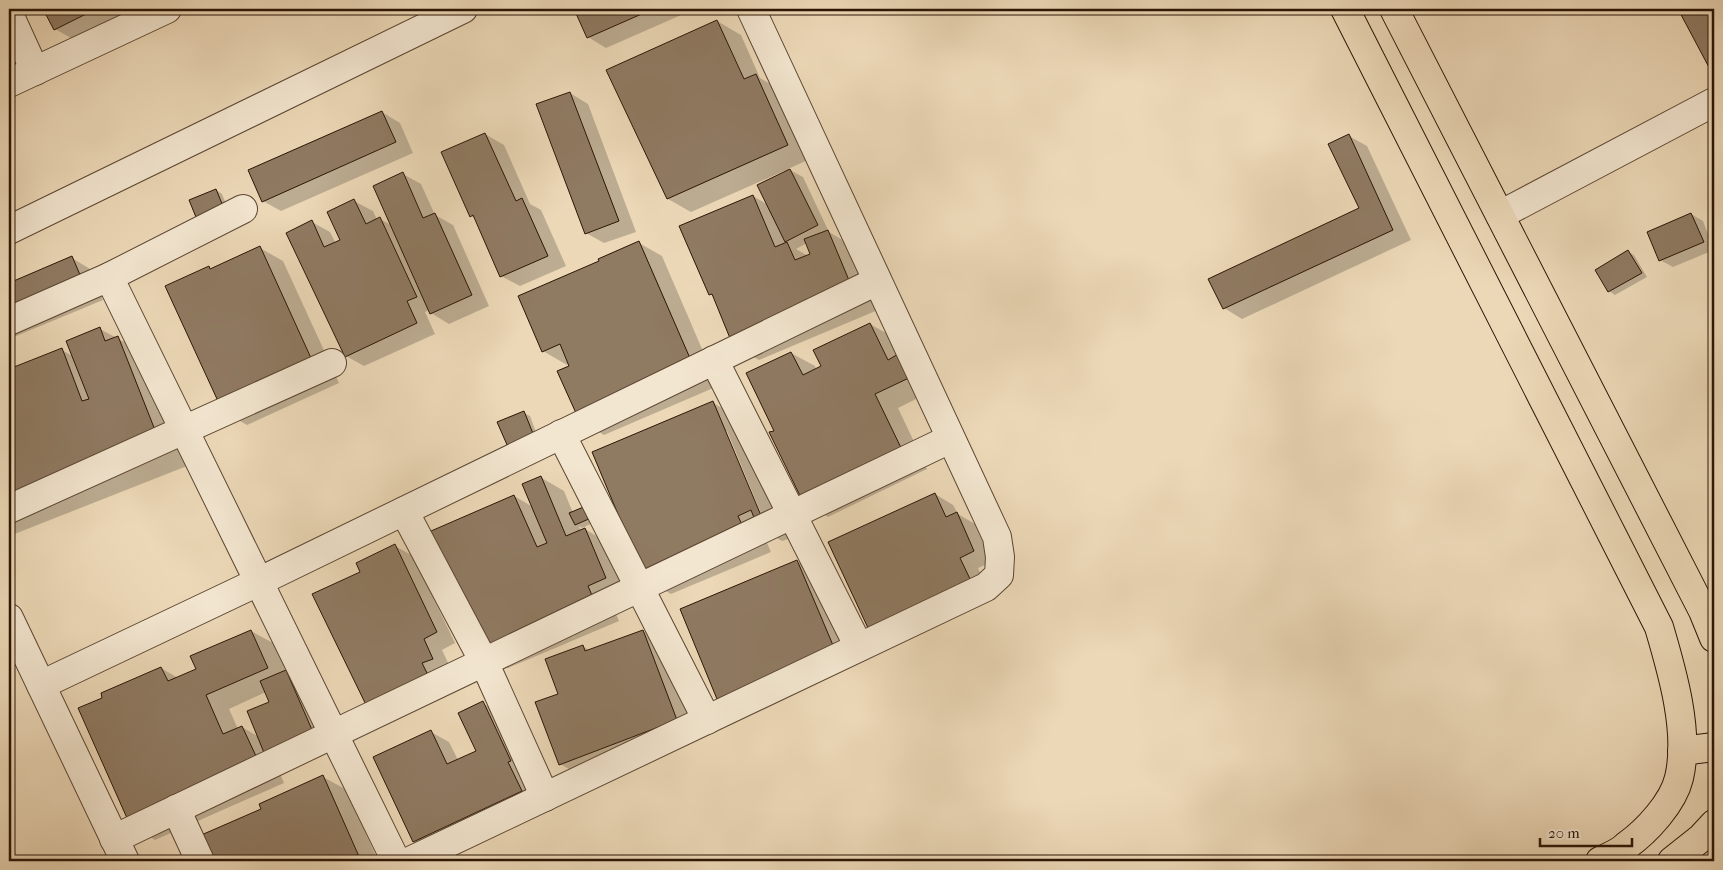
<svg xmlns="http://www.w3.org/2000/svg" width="1723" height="870" font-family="'IM FELL French Canon',serif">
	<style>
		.shadow { fill: #0003; fill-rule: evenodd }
		.building { fill: #8f7a62; stroke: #2b1505 }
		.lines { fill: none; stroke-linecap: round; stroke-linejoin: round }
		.minor-casing { stroke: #5b4632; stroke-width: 30 }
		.major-casing { stroke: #2b1505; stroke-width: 30 }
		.minor { stroke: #f3e6d0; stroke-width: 28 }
		.major { stroke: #ecd8b7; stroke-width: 28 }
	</style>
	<rect width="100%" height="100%" fill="#ecd8b7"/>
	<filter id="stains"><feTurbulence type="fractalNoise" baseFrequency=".004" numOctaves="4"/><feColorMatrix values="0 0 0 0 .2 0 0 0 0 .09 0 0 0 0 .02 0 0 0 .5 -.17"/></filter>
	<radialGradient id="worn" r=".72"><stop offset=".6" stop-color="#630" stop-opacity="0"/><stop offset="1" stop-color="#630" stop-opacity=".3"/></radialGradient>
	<!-- shadow -->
	<g class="shadow">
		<polygon points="9,9 33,54 9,65"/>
		<polygon points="45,9 146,9 78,42 55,29"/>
		<polygon points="575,9 695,9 606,48 588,37"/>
		<polygon points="1679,9 1714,9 1714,73 1713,72"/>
		<path d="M717,21L741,35L760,78L779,89L810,159L788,169L803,177L829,232L851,245L878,310L759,360L735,347L715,297L710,294L753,196L768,205L785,173L784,171L691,212L668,199ZM807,243L812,254L808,256L796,249Z"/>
		<polygon points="570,93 588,104 636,232 604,243 586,233"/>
		<polygon points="382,112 400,123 413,153 281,211 263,201"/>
		<polygon points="485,134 504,145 530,204 541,210 566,266 520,286 501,276 476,219 471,216"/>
		<polygon points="1349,136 1367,146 1411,240 1242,319 1224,308 1360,209"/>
		<polygon points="403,174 421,184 435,215 453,225 489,306 449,324 431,313 429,310 425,312 435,334 364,366 346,356 312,222 330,232 336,244 342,241 354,201 373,211 377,220 380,219 391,225"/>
		<polygon points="216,190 222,194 232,219 207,229"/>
		<polygon points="1691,214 1703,221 1714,250 1673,267 1660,260"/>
		<polygon points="639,243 662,256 718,386 604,435 581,421 569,364 567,365 543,351"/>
		<polygon points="260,248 283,261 339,383 247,425 223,411 209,267 212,269"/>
		<polygon points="1628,252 1634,255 1647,277 1615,295 1609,291"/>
		<polygon points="72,258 90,269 103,300 9,339 9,284"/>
		<polygon points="870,324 893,337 934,390 898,408 927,469 828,517 805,503 775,431 791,353 815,366 816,370 823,366"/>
		<polygon points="100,329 141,351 187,466 12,535 9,533 9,371 62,350 74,357"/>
		<path d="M713,403L736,416L788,539L782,541L761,529L771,552L671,594L647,580ZM727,431L763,518H760L724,432Z"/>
		<polygon points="524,413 530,416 539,440 515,450"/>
		<polygon points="540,477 564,491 573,513 597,521 582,528 579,526 581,531 585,529 608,543 629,592 610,600 619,621 508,668 485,654 514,496 533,507"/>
		<polygon points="935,494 953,505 958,514 975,524 992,562 978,568 988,591 887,638"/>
		<polygon points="395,546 413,556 455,643 442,650 451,669 449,693 389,723 371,712 361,572"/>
		<polygon points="797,561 816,572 853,661 737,709 718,698 682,610"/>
		<path d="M251,631L275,644L286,672L299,679L327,747L276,764L284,783L155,840L131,826L104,698L161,668L178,678L198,670ZM266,692L271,703L259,737L242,727L238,729L229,709Z"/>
		<polygon points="643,631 661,642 694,731 578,774 560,764 559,694 583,646 590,651"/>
		<polygon points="482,703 501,713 539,802 432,852 414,841 431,732 449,742 458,760 478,751"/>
		<polygon points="323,777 347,790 378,861 212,861 262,809"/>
	</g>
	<!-- building -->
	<g class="building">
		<polygon points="43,9 96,9 54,30"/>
		<polygon points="574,9 653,9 587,38"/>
		<polygon points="1678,9 1714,9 1714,72 1712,73"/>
		<polygon points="717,20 744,79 756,74 788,145 667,199 606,70"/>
		<polygon points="570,92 619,221 585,234 536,104"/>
		<polygon points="382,111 396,142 262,202 248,170"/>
		<polygon points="485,133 516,201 522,198 548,256 500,277 473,215 470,217 441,152"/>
		<polygon points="1349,134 1393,230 1223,309 1208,279 1359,208 1328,144"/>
		<polygon points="790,169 818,225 785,242 757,185"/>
		<polygon points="403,172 423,218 435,213 472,295 430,314 373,186"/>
		<polygon points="216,189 227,216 200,227 189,200"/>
		<polygon points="753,195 775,247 787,242 795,260 810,254 804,239 828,230 856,297 734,348 712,294 709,295 679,226"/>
		<polygon points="354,199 366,224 380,217 417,297 407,301 417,323 345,357 286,233 312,220 324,247 340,240 327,212"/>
		<polygon points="1691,213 1704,242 1659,261 1647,232"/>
		<polygon points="639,241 696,372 580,422 557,371 569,366 560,344 542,352 518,296 599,261 598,259"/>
		<polygon points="260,246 316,369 223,412 165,286 209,266 210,269"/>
		<polygon points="1628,250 1642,273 1608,292 1595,270"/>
		<polygon points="72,256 86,289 9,321 9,283"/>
		<polygon points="870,323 888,360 900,353 911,377 875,394 905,456 804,504 769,432 774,431 746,373 791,352 803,375 821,366 813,350"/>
		<polygon points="100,327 105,341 118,336 164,453 9,514 9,369 62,348 82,401 89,399 66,341"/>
		<polygon points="713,401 765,525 758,528 751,510 738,516 748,538 646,581 592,452"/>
		<polygon points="524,411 534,436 508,447 497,422"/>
		<polygon points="541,476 566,536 585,528 606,578 588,586 597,607 484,655 431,531 514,495 537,547 547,543 522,484"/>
		<polygon points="935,493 946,517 957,512 974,551 960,558 971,581 868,628 828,542"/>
		<polygon points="586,506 591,518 575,525 569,513"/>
		<polygon points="395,544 437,632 424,639 433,659 422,663 432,683 370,713 312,594 360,572 356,563"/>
		<polygon points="797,560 835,650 717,699 680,609"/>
		<polygon points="251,630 268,668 206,695 223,734 242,726 262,769 131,827 78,708 102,698 101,693 161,667 168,681 196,669 190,656"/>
		<polygon points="643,630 677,720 559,765 535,702 558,694 545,659 583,645 585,651"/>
		<polygon points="286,670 316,739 267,760 247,711 269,702 260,681"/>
		<polygon points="483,701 511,761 508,762 522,791 413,842 373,757 431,730 447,764 476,751 458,713"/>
		<polygon points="323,775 361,861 211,861 199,836 261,809 259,804"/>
	</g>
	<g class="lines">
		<defs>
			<g id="minor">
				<polyline points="9,14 35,71"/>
				<polyline points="9,83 167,9"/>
				<polyline points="1500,215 1714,102"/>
				<polyline points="9,230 463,9"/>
				<polyline points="109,277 396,861"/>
				<polyline points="9,321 109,277 243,209"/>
				<polyline points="714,360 859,647"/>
				<polyline points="561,434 707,720"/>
				<polyline points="9,509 332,363"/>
				<polyline points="404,511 484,662 545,797"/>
				<polyline points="9,618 125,861"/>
				<polyline points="41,685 258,582 877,281"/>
				<polyline points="176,809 200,861"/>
				<polyline points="114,839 950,439"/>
				<polyline points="410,861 986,587 999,575 1000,557 997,537 751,9"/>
			</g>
			<g id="major">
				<path d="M1345,9L1659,627C1672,671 1690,732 1679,778C1673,803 1647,831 1626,846C1619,853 1608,857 1600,861"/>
				<polyline points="1394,9 1703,611 1714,638"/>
				<polyline points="1682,751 1714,747"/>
				<polyline points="1672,861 1701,838 1714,824"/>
			</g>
		</defs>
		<!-- minor casing -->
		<use href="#minor" class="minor-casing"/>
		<!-- major casing -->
		<use href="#major" class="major-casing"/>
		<!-- minor -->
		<use href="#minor" class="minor"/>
		<!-- major -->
		<use href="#major" class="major"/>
	</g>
	<!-- margin -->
	<rect width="1723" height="870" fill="none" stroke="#ecd8b7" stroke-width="30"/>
	<rect x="10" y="10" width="1703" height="850" fill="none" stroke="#2b1505" stroke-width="2.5"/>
	<rect x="15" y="15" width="1693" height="840" fill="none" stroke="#2b1505"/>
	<!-- scale -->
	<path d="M1540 838v8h92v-8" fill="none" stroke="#2b1505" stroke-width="2.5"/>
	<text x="1548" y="838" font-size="15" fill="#2b1505" stroke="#f3e6d0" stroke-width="4" paint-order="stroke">20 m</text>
	<rect width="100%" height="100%" filter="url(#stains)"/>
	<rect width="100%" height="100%" fill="url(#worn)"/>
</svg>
